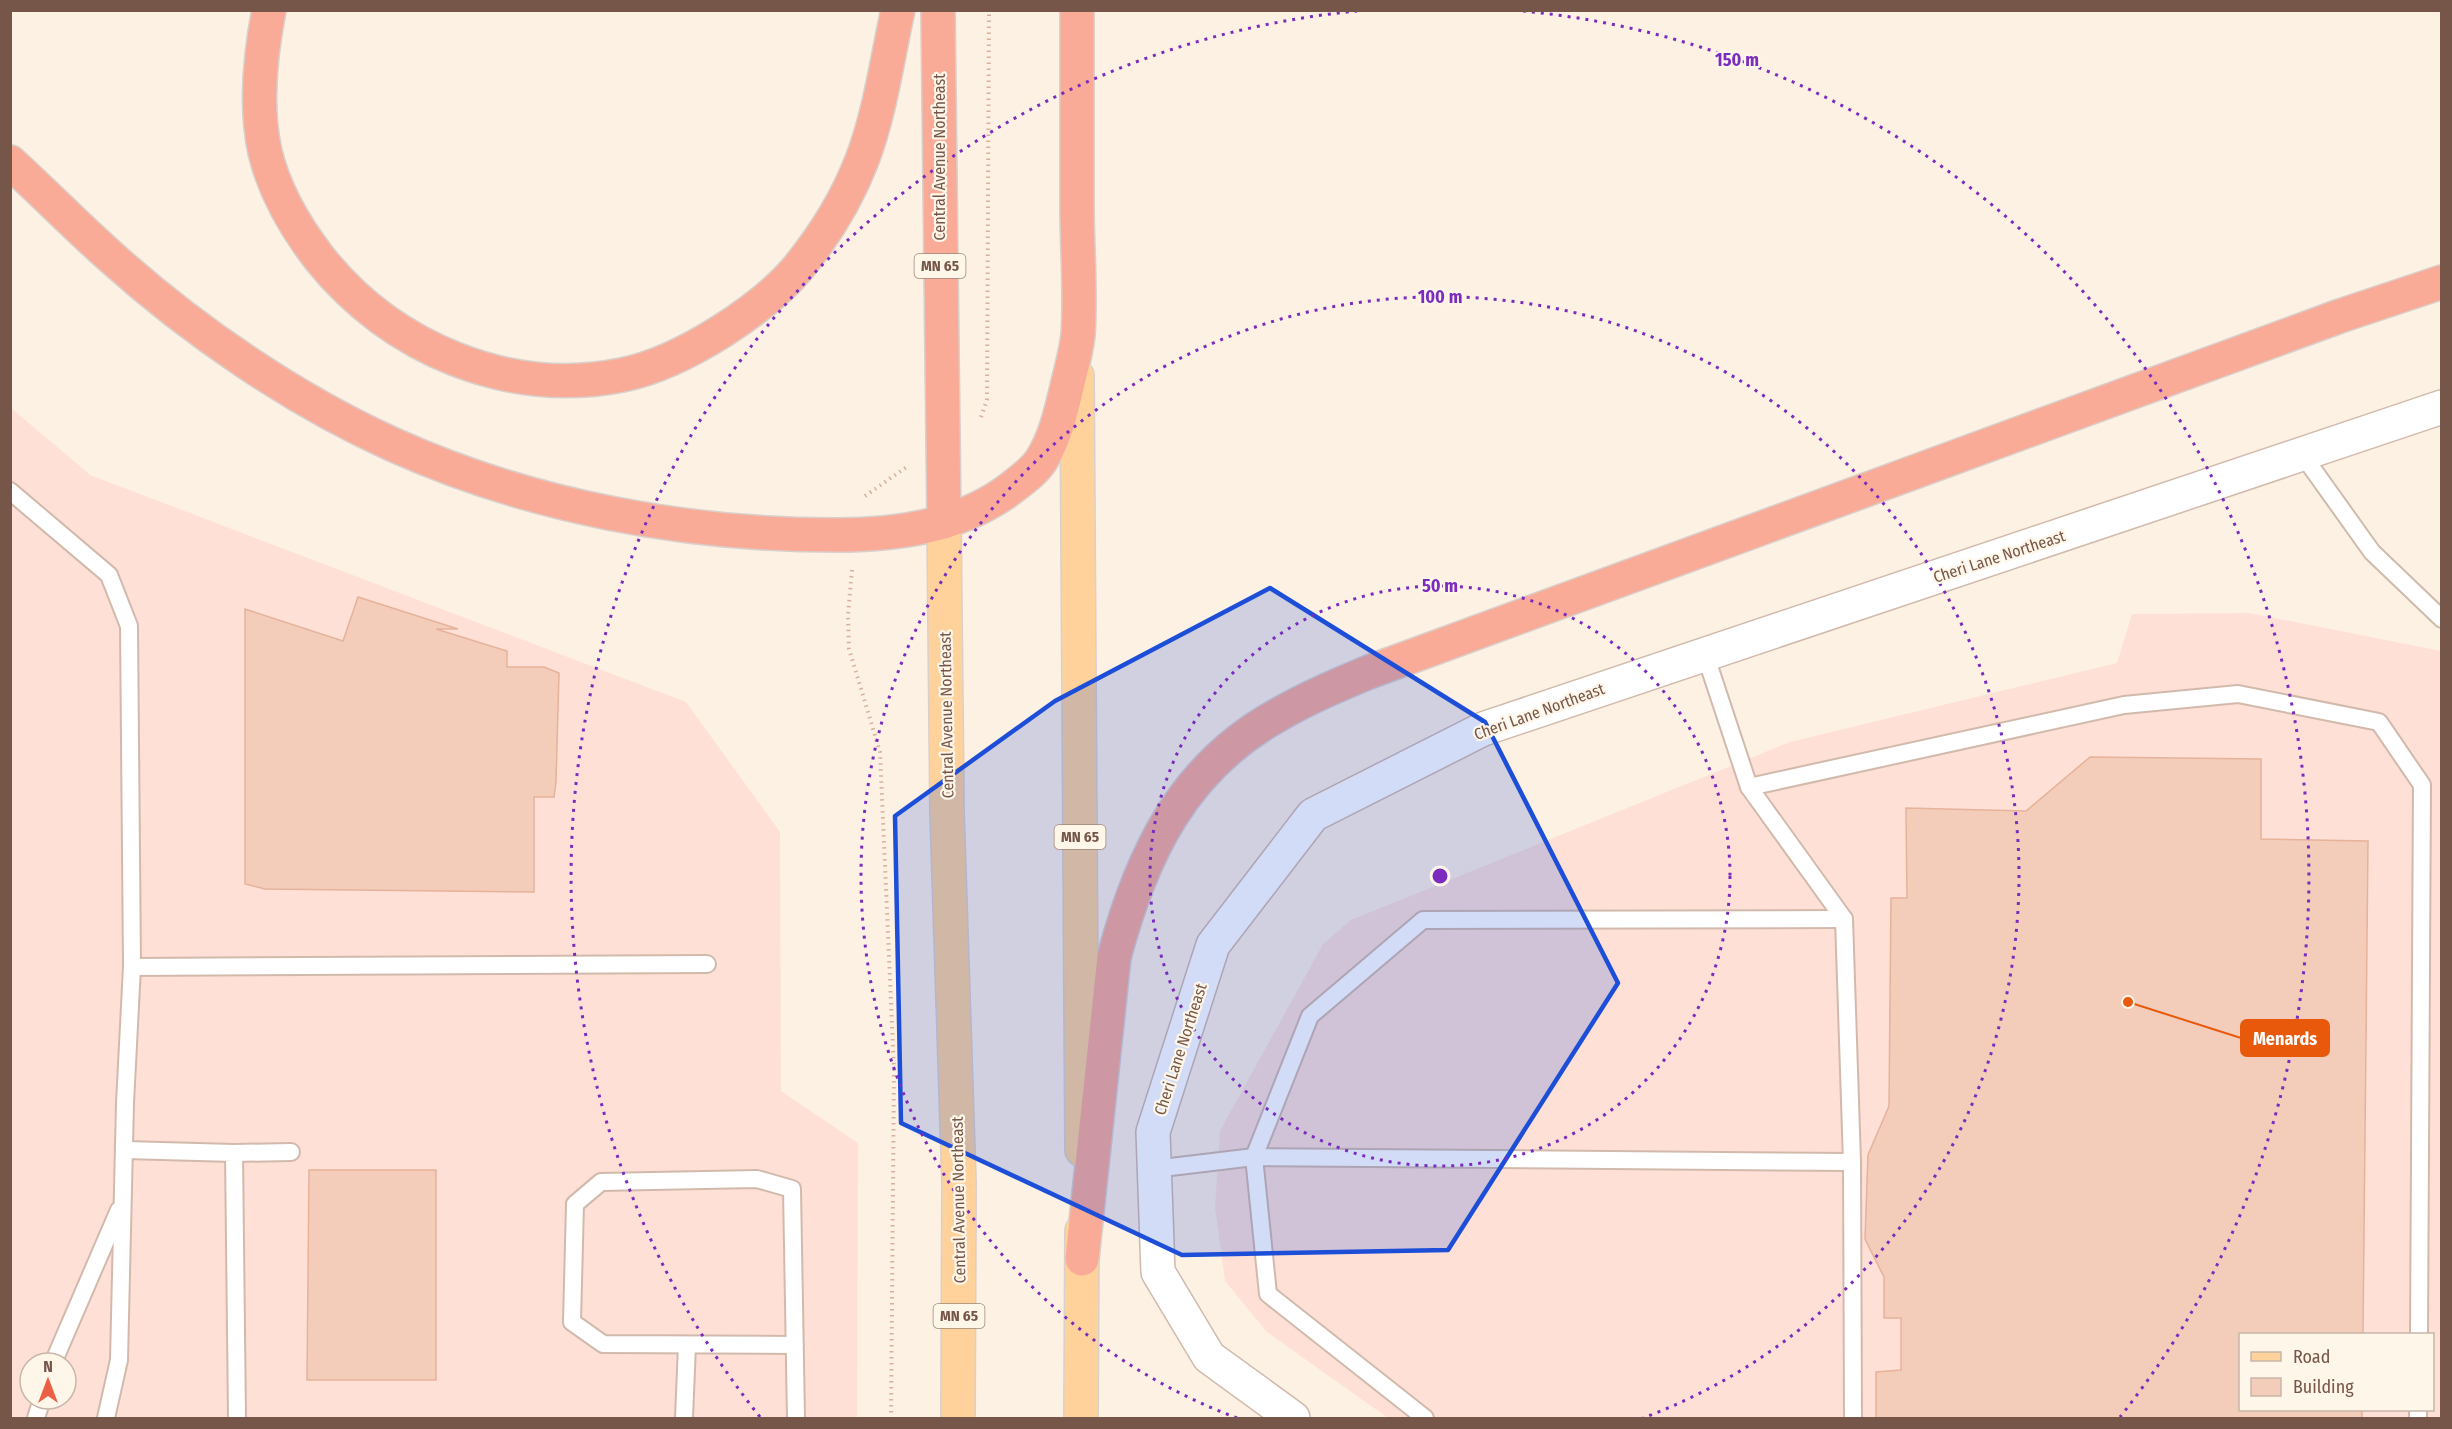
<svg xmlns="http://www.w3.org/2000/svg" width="2452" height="1429" font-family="'Fira Sans Condensed',sans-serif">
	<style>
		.commercial { fill: #fee0d7; fill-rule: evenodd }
		.building { fill: #f3cdba; stroke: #e6b29a; stroke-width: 1.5 }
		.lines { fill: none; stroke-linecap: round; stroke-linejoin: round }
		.lane-casing { stroke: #d1baac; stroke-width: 20 }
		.street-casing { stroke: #d1baac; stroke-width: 36 }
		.primary-casing { stroke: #d9d0cc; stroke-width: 36 }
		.highway-casing { stroke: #d9d0cc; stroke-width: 36 }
		.path { stroke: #d8b09d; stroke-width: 4; stroke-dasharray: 1.5 4.5; stroke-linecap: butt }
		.lane { stroke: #fff; stroke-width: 16 }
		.street { stroke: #fff; stroke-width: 33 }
		.primary { stroke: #fed29a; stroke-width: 33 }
		.highway { stroke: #f9ab98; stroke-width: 33 }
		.marked { fill: #1d4ed8; fill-opacity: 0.2; stroke: #1d4ed8; stroke-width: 4.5; stroke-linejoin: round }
		.ring { fill: none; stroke: #7b2cbf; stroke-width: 3; stroke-dasharray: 3 6 }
		.labels { text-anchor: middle; stroke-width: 4.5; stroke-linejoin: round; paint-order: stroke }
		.shield { fill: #fff6ea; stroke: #9f8679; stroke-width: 1.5 }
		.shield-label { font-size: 15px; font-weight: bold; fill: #765648 }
		.street-label { font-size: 16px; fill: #765648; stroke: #fff6ea }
		.centre { fill: #7b2cbf; stroke: #fff6ea; stroke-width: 3 }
		.ring-label { font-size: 18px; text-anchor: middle; font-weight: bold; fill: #7b2cbf; stroke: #fff6ea; stroke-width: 4.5; stroke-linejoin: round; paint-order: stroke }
		.leader { fill: none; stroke: #e8590c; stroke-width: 2 }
		.callout-dot { fill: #e8590c; stroke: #fff6ea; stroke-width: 2 }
		.callout { fill: #e8590c; stroke: #e8590c; stroke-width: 2 }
		.callout-label { font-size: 18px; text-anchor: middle; font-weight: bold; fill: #fff }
	</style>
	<rect width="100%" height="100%" fill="#fdf1e3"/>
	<!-- commercial -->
	<g class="commercial">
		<path d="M10,407L90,475L686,702L780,832L781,1091L858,1143L857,1418H11ZM30,1363H66V1399H30Z"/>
		<path d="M2249,613L2441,651V1418H1388L1267,1332L1225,1281L1215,1207L1220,1131L1323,944L1351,920L1790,742L2117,663L2132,614ZM2240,1334H2432V1410H2240Z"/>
	</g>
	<!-- building -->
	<g class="building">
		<polygon points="358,597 458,629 436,629 507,651 507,667 544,667 559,673 556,782 554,797 534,797 534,892 265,889 245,884 245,609 343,641"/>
		<polygon points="2090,757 2261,759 2261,839 2368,841 2363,1334 2240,1334 2240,1410 2362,1410 2362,1418 1876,1418 1876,1372 1901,1370 1901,1318 1884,1318 1884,1277 1865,1239 1868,1155 1889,1106 1891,898 1907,898 1906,808 2026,811"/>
		<polygon points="309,1170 436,1170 436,1380 307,1380"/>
	</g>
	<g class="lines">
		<defs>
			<g id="lane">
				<polyline points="2302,454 2372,552 2442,619"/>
				<polyline points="10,491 109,575 129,626 132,967 125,1103 119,1360 106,1418"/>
				<polyline points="1749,787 2124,705 2238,694 2379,722 2422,785 2419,1334"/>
				<polyline points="132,967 707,964"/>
				<polyline points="125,1150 234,1153 237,1418"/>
				<polyline points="234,1153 291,1152"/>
				<polyline points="1852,1162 1853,1418"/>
				<polyline points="1154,1169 1254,1157 1852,1162 1844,919 1749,787 1705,654"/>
				<polyline points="795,1345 603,1344 572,1322 575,1204 601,1182 757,1179 792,1189 796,1418"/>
				<polyline points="53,1363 119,1210"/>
				<polyline points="36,1418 42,1399"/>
				<polyline points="684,1418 687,1345"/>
				<polyline points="1425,1418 1268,1294 1254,1157 1310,1016 1423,920 1844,919"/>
				<polyline points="2418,1418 2418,1410"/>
			</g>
			<polyline id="street" points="1293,1418 1209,1357 1158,1272 1153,1132 1213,945 1313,815 1483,729 2442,407"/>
			<g id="primary">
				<polyline points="1077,376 1082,1150"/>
				<polyline points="944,522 947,812 959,1183 958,1418"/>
				<polyline points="1081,1418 1082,1231"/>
			</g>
			<g id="highway">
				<path d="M269,10C260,56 255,107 265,152C274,190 296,228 320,259C391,348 509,398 622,375C657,368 692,350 722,331C750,313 777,293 798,268C824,236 847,199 862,160C880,113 887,60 898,10"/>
				<polyline points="938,10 944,522"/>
				<path d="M10,162C44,193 76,226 111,257C192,330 294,400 394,445C532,507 686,535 836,535C896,535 956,527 1006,492C1019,482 1034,472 1042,459C1055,437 1060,416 1066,391C1070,373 1076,354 1078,335C1081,293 1077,248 1077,205C1077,140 1077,75 1077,10"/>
				<path d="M1082,1259L1114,957C1141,856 1182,768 1278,715C1307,698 1338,685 1369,672L2340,316L2442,282"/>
			</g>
		</defs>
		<!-- lane casing -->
		<use href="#lane" class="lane-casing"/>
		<!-- street casing -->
		<use href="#street" class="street-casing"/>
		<!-- primary casing -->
		<use href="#primary" class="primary-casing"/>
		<!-- highway casing -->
		<use href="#highway" class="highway-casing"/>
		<!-- path -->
		<g class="path">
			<polyline points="981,417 987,400 989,10"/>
			<polyline points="865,496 908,466"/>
			<polyline points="852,570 848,615 849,649 880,752 894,1070 891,1418"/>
		</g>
		<!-- lane -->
		<use href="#lane" class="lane"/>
		<!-- street -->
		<use href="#street" class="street"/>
		<!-- primary -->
		<use href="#primary" class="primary"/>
		<!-- highway -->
		<use href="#highway" class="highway"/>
	</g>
	<!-- marked area -->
	<path class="marked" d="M1270,588L1485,722L1618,983L1448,1250L1182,1255L901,1123L895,816L1055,701Z"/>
	<!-- distance rings -->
	<g class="ring">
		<circle cx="1440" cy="876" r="290"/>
		<path d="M1237 1418A579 579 0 1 1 1643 1418"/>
		<path d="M760 1417A869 869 0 0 1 1357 11M1523 11A869 869 0 0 1 2120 1417"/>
	</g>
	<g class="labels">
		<!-- shield labels -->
		<g class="shield">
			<rect x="914.5" y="254" width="51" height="24" rx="4.5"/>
			<rect x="1054.5" y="825" width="51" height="24" rx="4.5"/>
			<rect x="933.5" y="1304" width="51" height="24" rx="4.5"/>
		</g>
		<g class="shield-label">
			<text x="940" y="271">MN 65</text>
			<text x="1080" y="842">MN 65</text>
			<text x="959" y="1321">MN 65</text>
		</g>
		<!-- street labels -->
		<g class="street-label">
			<text transform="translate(939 157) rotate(-90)" y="6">Central Avenue Northeast</text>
			<text transform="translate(1999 556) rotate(-18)" y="6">Cheri Lane Northeast</text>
			<text transform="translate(1539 711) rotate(-20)" y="6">Cheri Lane Northeast</text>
			<text transform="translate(946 715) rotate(-91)" y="6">Central Avenue Northeast</text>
			<text transform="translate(1180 1049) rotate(-72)" y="6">Cheri Lane Northeast</text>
			<text transform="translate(958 1200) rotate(-91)" y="6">Central Avenue Northeast</text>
		</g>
	</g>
	<circle cx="1440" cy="876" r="9" class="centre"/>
	<g class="ring-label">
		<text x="1737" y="66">150 m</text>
		<text x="1440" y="303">100 m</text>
		<text x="1440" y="592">50 m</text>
	</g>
	<!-- callouts -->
	<path class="leader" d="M2128 1002L2241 1038"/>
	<circle class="callout-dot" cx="2128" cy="1002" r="6"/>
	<rect class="callout" x="2241" y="1020" width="88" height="36" rx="6"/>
	<g class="callout-label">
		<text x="2285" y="1045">Menards</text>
	</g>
	<!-- border -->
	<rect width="2452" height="1429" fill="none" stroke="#765648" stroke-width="24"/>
	<!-- legend -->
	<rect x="2239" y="1333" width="195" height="78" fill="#fff6ea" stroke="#c8b6a9" stroke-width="1.5"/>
	<rect x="2251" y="1352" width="30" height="9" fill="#fed29a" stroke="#c8b6a9" stroke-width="1.5"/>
	<text x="2293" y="1363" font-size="18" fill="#765648">Road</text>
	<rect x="2251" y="1378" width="30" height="18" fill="#f3cdba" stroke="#c8b6a9" stroke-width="1.5"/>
	<text x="2293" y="1393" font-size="18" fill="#765648">Building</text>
	<!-- north arrow -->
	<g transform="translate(48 1381)"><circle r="28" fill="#fff6ea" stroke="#c8b6a9" stroke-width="1.5"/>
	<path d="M0-4.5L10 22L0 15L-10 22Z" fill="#eb5f44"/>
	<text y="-9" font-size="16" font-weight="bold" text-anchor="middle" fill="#765648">N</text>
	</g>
</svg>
